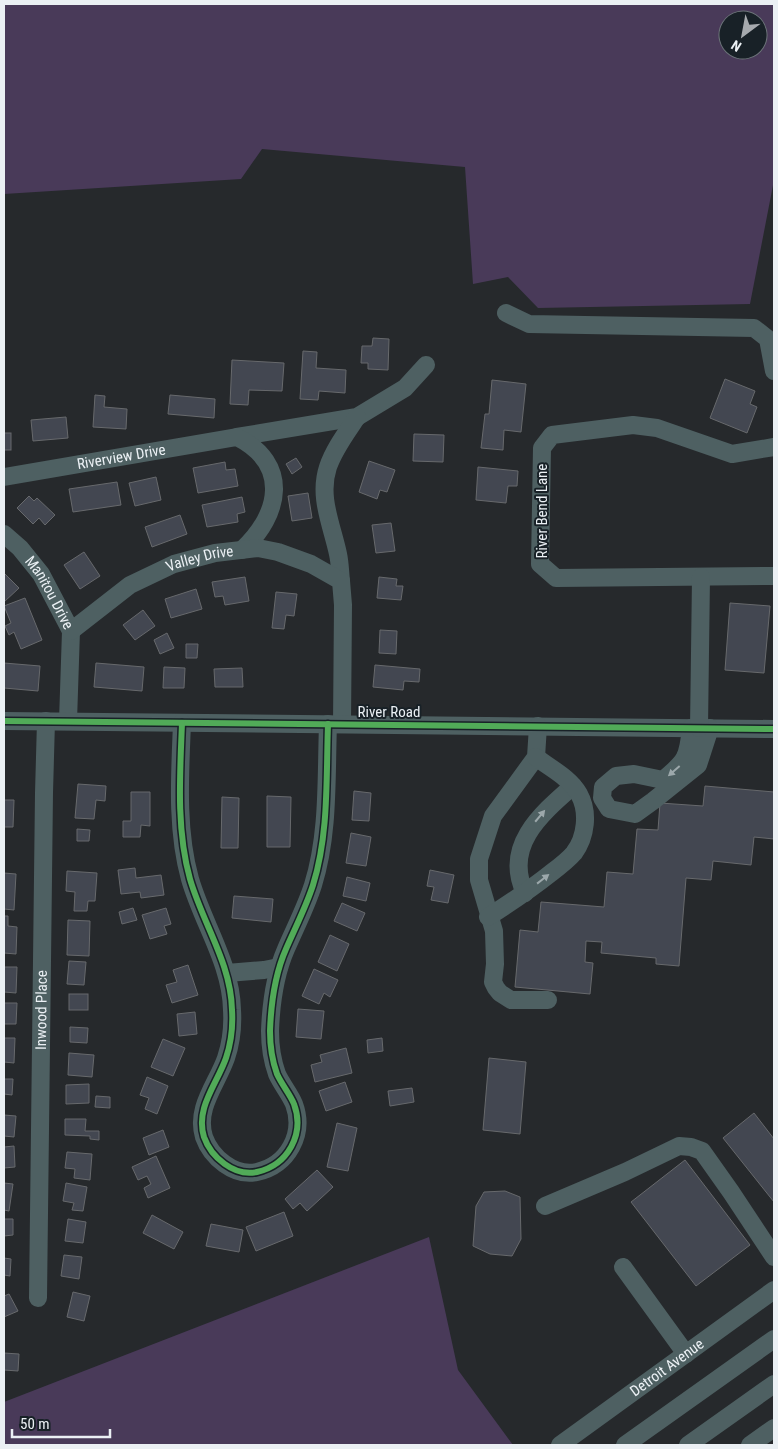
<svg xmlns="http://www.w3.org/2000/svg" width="778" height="1449" font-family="'Roboto Condensed',sans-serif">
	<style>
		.green { fill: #493a59; fill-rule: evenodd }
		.building { fill: #434751; stroke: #67696c }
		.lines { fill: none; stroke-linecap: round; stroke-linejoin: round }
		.minor { stroke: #4e6062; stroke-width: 18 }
		.cycleway-casing { stroke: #182127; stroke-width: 9 }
		.cycleway { stroke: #51ab58; stroke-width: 6 }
		.oneway { fill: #9ca8ab }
		.labels { text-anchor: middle; stroke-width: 4; stroke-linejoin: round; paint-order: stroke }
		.street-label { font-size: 15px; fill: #ebf0f4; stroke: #182127 }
	</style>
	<rect width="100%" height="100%" fill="#26292c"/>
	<!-- green -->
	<g class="green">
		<path d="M4,4H774V180L750,304L538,308L508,277L473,284L465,167L262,149L241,179L4,194ZM728,20H758V50H728Z"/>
		<polygon points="429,1237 458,1370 513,1445 4,1445 4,1402"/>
	</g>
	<!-- building -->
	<g class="building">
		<polygon points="373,338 389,339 388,370 368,369 368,363 361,363 362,346 372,346"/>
		<polygon points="303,351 317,352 316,368 346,370 345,393 319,391 318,400 300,399"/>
		<polygon points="232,360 284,363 282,391 249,390 248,405 230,404"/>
		<polygon points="725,379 755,391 750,404 757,407 747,433 710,418"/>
		<polygon points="492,380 526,384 521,432 504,430 503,450 481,448 485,414 489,414"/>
		<polygon points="95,395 105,396 104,407 127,409 126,429 93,427"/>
		<polygon points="170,395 215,399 214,418 168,414"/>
		<polygon points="66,417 68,438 33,441 31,420"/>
		<rect x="4" y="433" width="7" height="17"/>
		<polygon points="414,434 444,435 443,462 413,461"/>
		<polygon points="296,458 302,467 292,474 286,464"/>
		<polygon points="369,461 395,470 387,492 380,490 377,499 359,492"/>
		<polygon points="225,462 226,470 235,469 238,486 198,493 193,468"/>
		<polygon points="478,467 518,471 517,486 508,486 506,503 476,500"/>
		<polygon points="156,477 161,500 135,506 129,483"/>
		<polygon points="117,482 121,505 73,512 69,489"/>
		<polygon points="308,493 312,518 292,521 288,496"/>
		<polygon points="29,496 34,501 37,498 55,515 45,525 39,518 33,524 17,508"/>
		<polygon points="242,497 245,512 237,514 238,522 207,527 202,505"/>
		<polygon points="180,515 187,534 152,547 145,527"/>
		<polygon points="391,523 395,551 376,553 372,525"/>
		<polygon points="84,552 100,576 80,589 64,565"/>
		<polygon points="4,573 19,588 4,602"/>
		<polygon points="245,577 249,601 225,605 223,596 215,597 212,582"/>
		<polygon points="379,577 397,579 396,586 403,586 401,600 377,598"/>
		<polygon points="196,589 202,609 171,618 165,599"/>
		<polygon points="276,592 297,594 294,616 286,615 284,629 272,628"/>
		<polygon points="25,598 42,640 21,649 14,632 9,635 5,626 11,623 4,606"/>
		<polygon points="730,603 770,606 764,673 725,670"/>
		<polygon points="143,610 155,626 135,640 123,625"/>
		<polygon points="380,630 397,631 396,654 379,653"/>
		<polygon points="167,633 174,648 160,654 154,640"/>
		<polygon points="186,644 198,644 197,658 186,658"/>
		<polygon points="4,663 40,666 38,691 4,688"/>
		<polygon points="96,663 144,667 142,691 94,687"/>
		<polygon points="375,665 420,669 419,682 404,681 403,690 373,687"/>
		<polygon points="164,667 185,668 184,688 163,688"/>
		<polygon points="242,668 243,687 215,687 214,669"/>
		<polygon points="78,784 106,786 105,801 96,800 94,819 75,818"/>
		<polygon points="705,786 774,792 774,839 754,837 751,865 713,861 711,880 686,878 679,966 656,964 656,958 601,953 602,942 586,941 585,962 593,963 590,994 515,987 520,930 538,932 541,902 604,907 607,872 633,874 637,829 658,830 660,803 703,806"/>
		<polygon points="354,791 371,793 369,821 352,820"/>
		<polygon points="131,792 150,792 150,826 141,825 140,837 123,837 123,821 131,821"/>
		<polygon points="267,796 291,797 290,847 267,847"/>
		<polygon points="222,797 239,798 238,848 221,848"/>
		<polygon points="4,800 14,800 13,827 4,827"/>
		<polygon points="77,829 90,830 89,841 77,841"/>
		<polygon points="351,833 371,837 366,866 346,863"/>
		<polygon points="135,868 136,878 161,875 164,895 141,898 140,892 121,894 118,870"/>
		<polygon points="430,870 454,875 448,903 431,900 434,887 427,886"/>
		<polygon points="67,871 97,873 95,901 88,901 87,911 74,911 75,892 66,891"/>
		<polygon points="4,873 16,874 14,910 4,909"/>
		<polygon points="347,877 370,883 366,901 343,896"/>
		<polygon points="234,896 273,899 271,922 232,918"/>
		<polygon points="342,903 365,913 357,931 334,921"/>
		<polygon points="133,908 137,920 122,924 119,912"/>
		<polygon points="166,908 171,924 164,926 167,934 150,939 142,915"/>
		<polygon points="4,916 8,916 8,926 17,927 16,954 4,953"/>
		<polygon points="68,920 90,921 89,956 67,955"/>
		<polygon points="330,935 349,944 337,971 318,962"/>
		<polygon points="69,961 86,962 84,985 67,984"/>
		<polygon points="188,965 198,995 172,1003 166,985 177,982 173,970"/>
		<polygon points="4,967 17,967 16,993 4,992"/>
		<polygon points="314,969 338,980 330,997 324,993 319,1004 302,996"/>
		<rect x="69" y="994" width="19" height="16"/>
		<polygon points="4,1003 17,1003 16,1024 4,1024"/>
		<polygon points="298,1009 324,1011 321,1039 296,1037"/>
		<polygon points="195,1012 197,1034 179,1036 177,1014"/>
		<polygon points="70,1027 88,1028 87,1043 70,1042"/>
		<polygon points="4,1038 15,1038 14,1063 4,1062"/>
		<polygon points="382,1038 383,1051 368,1053 367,1040"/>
		<polygon points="163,1039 185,1048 173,1076 151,1067"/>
		<polygon points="346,1048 352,1073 315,1082 311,1065 322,1062 320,1055"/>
		<polygon points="69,1053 94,1055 92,1077 68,1075"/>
		<polygon points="489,1058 526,1062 520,1134 483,1130"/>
		<polygon points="147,1077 168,1086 157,1114 145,1109 149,1098 140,1095"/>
		<polygon points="4,1079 13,1079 12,1095 4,1094"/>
		<polygon points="345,1082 352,1102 326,1111 319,1091"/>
		<polygon points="89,1084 89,1103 66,1104 66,1085"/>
		<polygon points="412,1088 414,1102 390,1106 388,1091"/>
		<polygon points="96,1096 110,1097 110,1108 95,1107"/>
		<polygon points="754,1113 774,1139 774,1202 723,1138"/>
		<polygon points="4,1115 16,1116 14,1137 4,1136"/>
		<polygon points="65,1119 86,1119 85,1131 99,1131 99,1140 90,1139 90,1136 65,1135"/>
		<polygon points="337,1123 357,1128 348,1171 327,1167"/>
		<polygon points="163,1130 169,1147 149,1155 143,1138"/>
		<polygon points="14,1146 15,1167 4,1168 4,1147"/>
		<polygon points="67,1152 92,1154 90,1180 74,1178 75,1169 65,1168"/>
		<polygon points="156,1156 170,1188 148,1198 144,1188 151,1184 147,1176 138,1180 132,1167"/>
		<polygon points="685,1160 750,1245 696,1286 631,1202"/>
		<polygon points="317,1170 333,1187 307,1211 300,1203 293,1209 285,1199"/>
		<polygon points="4,1183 13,1184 9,1211 4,1210"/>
		<polygon points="66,1183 87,1187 83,1211 72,1210 74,1203 63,1201"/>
		<polygon points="505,1191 520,1197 521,1239 512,1256 490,1254 473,1246 476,1206 484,1192"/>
		<polygon points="284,1212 293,1236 256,1251 246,1227"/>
		<polygon points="152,1215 183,1232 174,1249 143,1233"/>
		<polygon points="4,1219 13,1219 13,1235 4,1236"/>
		<polygon points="68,1219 86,1222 83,1243 65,1241"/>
		<polygon points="211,1224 243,1230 239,1252 206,1246"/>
		<polygon points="64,1255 82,1257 79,1279 61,1276"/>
		<polygon points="4,1258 11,1259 10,1276 4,1275"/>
		<polygon points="73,1292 90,1296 84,1321 67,1317"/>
		<polygon points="9,1294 18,1311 4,1317 4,1296"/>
		<polygon points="4,1353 19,1354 18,1371 4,1370"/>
	</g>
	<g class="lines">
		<!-- minor -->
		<g class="minor">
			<polyline points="506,313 529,324 754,328 768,339 774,371"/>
			<polyline points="237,437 357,417 405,388 426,365"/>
			<polyline points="774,447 732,454 657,428 633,425 552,435 542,448 540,564 556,578 774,576"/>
			<path id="s1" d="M4,477L237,437C290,464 281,514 242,550"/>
			<path id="s2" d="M4,534L20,548L41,574L71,631L68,721"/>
			<path d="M341,581C340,572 340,563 338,554C332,525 318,497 328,467C334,449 347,432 357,417"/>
			<path id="s3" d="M71,631L130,585L174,564L215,553L258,548L278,552L311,564L341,581L343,605L342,724"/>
			<polyline points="4,721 774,729"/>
			<path d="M182,723C180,774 176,829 190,879C203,924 231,963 232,1010C233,1026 231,1043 226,1058C217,1084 195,1108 204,1137C211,1157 234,1177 257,1172C288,1165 305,1134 294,1104C290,1094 282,1085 277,1074C272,1060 270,1046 270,1031C271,1003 275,974 286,949C295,928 306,907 313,885C329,834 326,778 328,724"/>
			<polyline points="538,726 536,757 493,816 479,859 479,880 494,931 495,964 493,982 496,988 500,993 511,1000 548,1000"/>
			<path d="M691,728C688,758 686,761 663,780L634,774L616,776L603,787L602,798L609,809L635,814L653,801L698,765L710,728"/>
			<polyline points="699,728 701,577"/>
			<path d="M525,893C503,846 541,814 573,786"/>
			<path d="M488,917C510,903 531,889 551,873C559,867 568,860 574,853C586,837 589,812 579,794C569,777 551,769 536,757"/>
			<polyline points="227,973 264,970 279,967"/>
			<polyline points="545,1206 625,1172 679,1146 691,1147 702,1151 731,1192 774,1257"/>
			<polyline points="623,1267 686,1354"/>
			<path id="s4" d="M38,1298L44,793L46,721"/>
			<path id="s5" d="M560,1445L774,1290"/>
			<polyline points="625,1445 774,1339"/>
			<polyline points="688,1445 774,1384"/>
			<polyline points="750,1445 774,1428"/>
		</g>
		<defs>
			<g id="cycleway">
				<polyline points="4,721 774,729"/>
				<path d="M182,723C180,774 176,829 190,879C203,924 231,963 232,1010C233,1026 231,1043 226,1058C217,1084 195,1108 204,1137C211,1157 234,1177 257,1172C288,1165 305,1134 294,1104C290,1094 282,1085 277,1074C272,1060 270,1046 270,1031C271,1003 275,974 286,949C295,928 306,907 313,885C329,834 326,778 328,724"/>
			</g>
		</defs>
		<!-- cycleway casing -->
		<use href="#cycleway" class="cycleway-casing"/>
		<!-- cycleway -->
		<use href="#cycleway" class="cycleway"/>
	</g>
	<!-- one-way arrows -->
	<defs><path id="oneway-solid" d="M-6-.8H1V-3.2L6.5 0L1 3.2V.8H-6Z" transform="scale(1.25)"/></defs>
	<g class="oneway">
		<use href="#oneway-solid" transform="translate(674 771) rotate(139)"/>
		<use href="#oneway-solid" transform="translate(540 816) rotate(-50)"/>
		<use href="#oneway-solid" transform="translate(543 879) rotate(-38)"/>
	</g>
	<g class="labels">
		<!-- street labels -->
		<g class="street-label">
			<text dy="5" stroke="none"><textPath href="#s1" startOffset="119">Riverview Drive</textPath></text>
			<text transform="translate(542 511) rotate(-90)" y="5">River Bend Lane</text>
			<text dy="5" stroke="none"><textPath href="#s3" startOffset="150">Valley Drive</textPath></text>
			<text dy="5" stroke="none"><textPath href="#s2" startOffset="75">Manitou Drive</textPath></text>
			<text x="389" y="717">River Road</text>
			<text dy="5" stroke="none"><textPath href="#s4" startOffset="288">Inwood Place</textPath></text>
			<text dy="5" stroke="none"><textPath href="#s5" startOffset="132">Detroit Avenue</textPath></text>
		</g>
	</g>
	<!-- border -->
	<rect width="778" height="1449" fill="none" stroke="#ebf0f4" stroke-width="10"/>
	<!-- north arrow -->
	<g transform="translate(743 35) rotate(212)"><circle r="24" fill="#182127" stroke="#6c7479"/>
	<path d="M0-4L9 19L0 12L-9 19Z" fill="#a6aaae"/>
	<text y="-8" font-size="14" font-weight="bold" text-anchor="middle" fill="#ebf0f4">N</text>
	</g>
	<!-- scale -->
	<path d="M12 1429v8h98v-8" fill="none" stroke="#ebf0f4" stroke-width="2.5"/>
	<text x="20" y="1429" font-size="15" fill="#ebf0f4" stroke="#182127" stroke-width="4" paint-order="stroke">50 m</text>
</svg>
